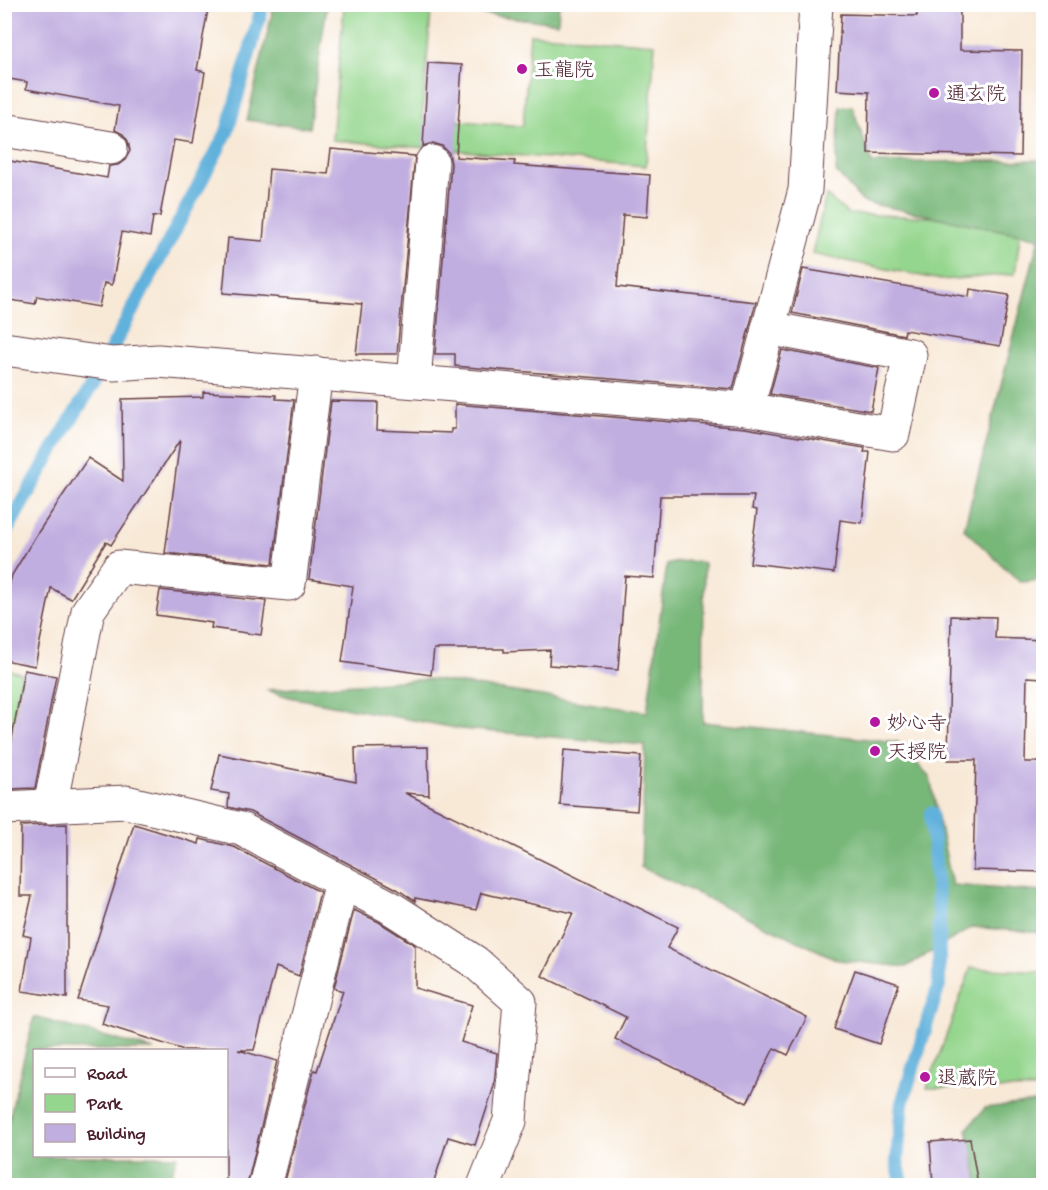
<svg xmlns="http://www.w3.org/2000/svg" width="1048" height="1190" font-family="'Gochi Hand','Klee One',sans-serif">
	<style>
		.green { fill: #94d68d; stroke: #6f7a5c; stroke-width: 1.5 }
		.forest { fill: #77b778; stroke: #606b52; stroke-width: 1.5 }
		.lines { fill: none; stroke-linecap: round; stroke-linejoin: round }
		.stream { stroke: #60b1db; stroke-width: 14 }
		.building { fill: #c1aee0 }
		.minor-casing { stroke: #643d45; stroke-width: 35 }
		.minor { stroke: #fff; stroke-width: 33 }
		.poi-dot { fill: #b5179e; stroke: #fff; stroke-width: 2 }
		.labels { text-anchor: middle; stroke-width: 6; stroke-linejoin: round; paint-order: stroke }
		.poi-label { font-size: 20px; fill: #4a1f2b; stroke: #fff; text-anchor: start }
	</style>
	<rect width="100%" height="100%" fill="#fff"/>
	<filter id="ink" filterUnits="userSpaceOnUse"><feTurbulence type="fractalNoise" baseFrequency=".0167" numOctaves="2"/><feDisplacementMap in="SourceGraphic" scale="12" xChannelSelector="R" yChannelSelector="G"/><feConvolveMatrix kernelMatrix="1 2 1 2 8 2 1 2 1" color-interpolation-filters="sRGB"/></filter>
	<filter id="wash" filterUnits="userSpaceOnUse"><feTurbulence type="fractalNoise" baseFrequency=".008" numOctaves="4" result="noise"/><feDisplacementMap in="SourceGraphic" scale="24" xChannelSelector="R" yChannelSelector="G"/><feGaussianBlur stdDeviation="1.35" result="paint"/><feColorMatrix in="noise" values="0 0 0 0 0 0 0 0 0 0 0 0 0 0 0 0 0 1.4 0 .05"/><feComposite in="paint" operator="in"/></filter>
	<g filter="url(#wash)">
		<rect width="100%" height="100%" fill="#f8e9d7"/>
		<!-- green -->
		<g class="green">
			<polygon points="344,5 431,12 422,118 523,126 530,34 655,44 646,166 332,140"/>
			<polygon points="826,195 848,214 1022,220 1015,274 941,280 812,254"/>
			<polygon points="5,668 22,674 5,765 4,668"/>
			<polygon points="971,968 1043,972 1043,1089 927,1088"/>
		</g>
		<!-- forest -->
		<g class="forest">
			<polygon points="274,5 327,5 309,128 247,120"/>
			<polygon points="465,5 559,5 558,23 464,12"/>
			<polygon points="852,106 872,163 1043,160 1043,580 1020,582 964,529 1039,238 863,202 836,172 840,107"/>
			<polygon points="688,561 704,563 703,722 898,742 930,778 952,885 1043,892 1043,933 972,927 906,967 838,960 641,867 645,745 461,729 289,697 266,690 431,679 647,712 667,564"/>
			<polygon points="34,1017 154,1050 34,1050 34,1156 177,1156 168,1185 27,1186 5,1180 5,1135"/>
			<polygon points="1043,1101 1043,1185 979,1185 967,1129 985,1108"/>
		</g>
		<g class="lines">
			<!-- stream -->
			<g class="stream">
				<polyline points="4,535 55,446 93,384 227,132 263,4"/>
				<polyline points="903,1186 897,1162 902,1103 939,985 939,911 931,813"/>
			</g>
		</g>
		<g id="blocks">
			<!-- building -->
			<g class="building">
				<polygon points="4,4 209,4 197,70 205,72 193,143 174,140 160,216 153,217 150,237 122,232 112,285 104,283 99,307 37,296 35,304 4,299 4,160 107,178 109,166 118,165 125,160 130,151 128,141 123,134 115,130 119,106 26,89 27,82 4,78"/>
				<polygon points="917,4 960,4 960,50 1022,51 1020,156 868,153 869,92 837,90 841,14 917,16"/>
				<polygon points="428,63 462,65 456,157 515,161 514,165 650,175 647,217 623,215 617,287 756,302 733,389 455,366 455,354 435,354 451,164 449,153 442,146 433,143 423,146"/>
				<polygon points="331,149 415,156 397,354 356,354 362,304 223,293 228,238 263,241 269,169 328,174"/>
				<polygon points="803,269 969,297 970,289 1009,295 1000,346 905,330 904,335 792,313"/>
				<polygon points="782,350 879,368 871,411 770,394"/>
				<polygon points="203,392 276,395 276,399 294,400 273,564 165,553 180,440 111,545 106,542 71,599 51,588 35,666 4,660 4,608 12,575 35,537 88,458 123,481 122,399 203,397"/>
				<polygon points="331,401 378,402 377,430 451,433 451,429 455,429 455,404 745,428 865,448 864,452 870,452 862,523 840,520 834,573 750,563 757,510 752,509 754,496 660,496 654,578 625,576 618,670 549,665 550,650 504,652 504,649 434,649 431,675 342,662 353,586 309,579"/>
				<polygon points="160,590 266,601 261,635 211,628 212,623 156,615"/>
				<polygon points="951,616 996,617 995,638 1044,640 1044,678 1027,677 1025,762 1044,762 1044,872 973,870 976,760 948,760"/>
				<polygon points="24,670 56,676 35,788 9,789 4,788 4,784"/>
				<polygon points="428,747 429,795 405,793 678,927 667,948 807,1017 788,1055 774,1048 747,1103 615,1039 626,1017 542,976 573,913 481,893 476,910 415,898 415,901 397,889 250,812 228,807 229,794 211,791 219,754 356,782 355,748"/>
				<polygon points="564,750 641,756 637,811 560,805"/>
				<polygon points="67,824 67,998 22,991 31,937 23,935 32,896 20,896 21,826"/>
				<polygon points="134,824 199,844 200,839 234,847 320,892 299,976 276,967 254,1050 238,1050 277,1061 247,1185 226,1185 226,1050 184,1050 102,1024 108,1005 78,1000"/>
				<polygon points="354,910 379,922 415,945 415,988 472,1005 461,1042 497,1053 494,1086 475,1145 448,1137 433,1185 284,1185 314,1070 317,1071 343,991 334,988"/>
				<polygon points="855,970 899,984 879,1044 834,1029"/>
				<polygon points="970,1139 978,1185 933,1185 930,1142"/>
			</g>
		</g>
	</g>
	<g filter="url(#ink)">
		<use href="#blocks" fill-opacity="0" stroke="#643d45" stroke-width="1.5"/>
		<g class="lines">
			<defs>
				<g id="minor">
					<polyline points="4,130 111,148"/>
					<polyline points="4,349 113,364 158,361 747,409 893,434 910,355 768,328"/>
					<polyline points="414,381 432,162"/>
					<polyline points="747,409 805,190 816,4"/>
					<polyline points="50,807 88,611 119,567 289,584 316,373"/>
					<polyline points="4,808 126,802 241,829 388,906 475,962 520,1002 510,1121 484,1186"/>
					<polyline points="265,1186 342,882"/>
				</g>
			</defs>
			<!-- minor casing -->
			<use href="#minor" class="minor-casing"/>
			<!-- minor -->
			<use href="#minor" class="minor"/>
		</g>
	</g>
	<!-- markers -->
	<g class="poi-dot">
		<circle cx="522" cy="69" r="6"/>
		<circle cx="934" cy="93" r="6"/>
		<circle cx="875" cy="722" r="6"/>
		<circle cx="875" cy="751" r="6"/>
		<circle cx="925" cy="1077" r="6"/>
	</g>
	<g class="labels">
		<!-- poi labels -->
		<g class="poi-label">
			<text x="534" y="76">玉龍院</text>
			<text x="946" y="100">通玄院</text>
			<text x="887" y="729">妙心寺</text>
			<text x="887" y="758">天授院</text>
			<text x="937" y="1084">退蔵院</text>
		</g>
	</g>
	<!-- margin -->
	<rect width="1048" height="1190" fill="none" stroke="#fff" stroke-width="24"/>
	<!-- legend -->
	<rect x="33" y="1049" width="195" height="108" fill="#ffffff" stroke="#b7a5aa" stroke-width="1.5"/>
	<rect x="45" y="1068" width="30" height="9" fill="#ffffff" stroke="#b7a5aa" stroke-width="1.5"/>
	<text x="87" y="1079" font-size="18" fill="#4a1f2b">Road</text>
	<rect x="45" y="1094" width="30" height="18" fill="#94d68d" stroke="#b7a5aa" stroke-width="1.5"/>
	<text x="87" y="1109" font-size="18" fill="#4a1f2b">Park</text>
	<rect x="45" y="1124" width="30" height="18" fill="#c1aee0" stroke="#b7a5aa" stroke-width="1.5"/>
	<text x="87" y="1139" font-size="18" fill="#4a1f2b">Building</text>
</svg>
